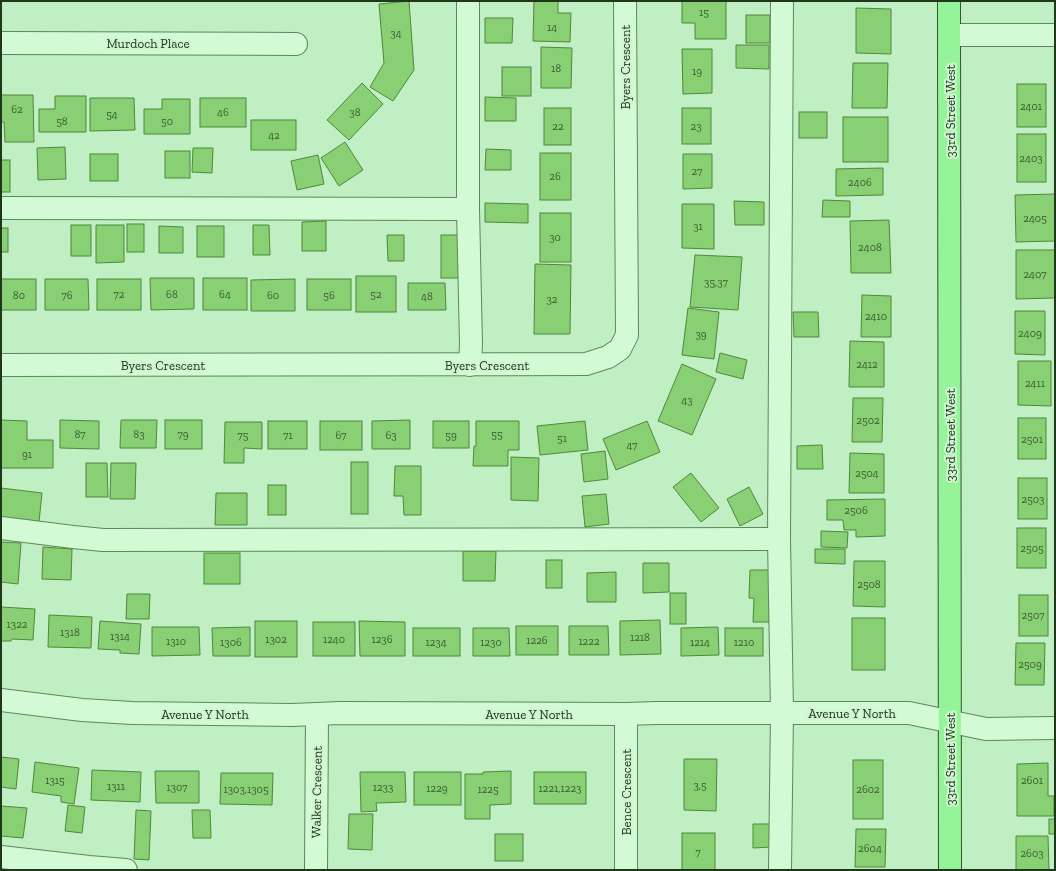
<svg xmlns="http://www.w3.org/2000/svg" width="1056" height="871" font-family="'Zilla Slab',serif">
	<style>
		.building { fill: #89cf73; stroke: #4f883c }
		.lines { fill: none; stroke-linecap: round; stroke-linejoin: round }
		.minor-casing { stroke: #5d8857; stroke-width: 24 }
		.major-casing { stroke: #33562b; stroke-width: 24 }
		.minor { stroke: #d2fad4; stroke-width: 22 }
		.major { stroke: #95f499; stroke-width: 22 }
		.labels { text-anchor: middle; stroke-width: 4; stroke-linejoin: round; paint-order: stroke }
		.number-label { font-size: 11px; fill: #3a5d32 }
		.street-label { font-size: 13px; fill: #20371c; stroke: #cff6d1 }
	</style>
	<rect width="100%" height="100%" fill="#bfefc2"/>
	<!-- building -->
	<g class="building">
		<polygon points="409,1 414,70 393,101 370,87 384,63 379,4"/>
		<polygon points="534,1 558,1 558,13 571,13 570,42 533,41"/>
		<polygon points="682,1 726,1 726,39 695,39 695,23 682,23"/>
		<polygon points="856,8 891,9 891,54 856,53"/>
		<rect x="746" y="15" width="24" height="28"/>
		<polygon points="485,18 513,18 512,43 485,43"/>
		<polygon points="736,45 769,45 769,69 736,68"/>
		<polygon points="541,47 572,48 571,88 541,88"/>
		<polygon points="682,49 712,49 712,93 683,94"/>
		<polygon points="853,63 888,63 887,108 852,108"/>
		<rect x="502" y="67" width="29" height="29"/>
		<polygon points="362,83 383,104 349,140 327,120"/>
		<rect x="1017" y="84" width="29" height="43"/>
		<polygon points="1,95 33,95 34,142 5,142 4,122 1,122"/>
		<polygon points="55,96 86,96 86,132 39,132 39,109 55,109"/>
		<polygon points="485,97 516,98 516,121 485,121"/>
		<polygon points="90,98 134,98 135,130 90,131"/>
		<rect x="200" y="98" width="46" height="29"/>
		<polygon points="162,99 190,99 190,134 144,134 144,109 162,109"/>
		<rect x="544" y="108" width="27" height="37"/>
		<rect x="682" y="108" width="29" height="36"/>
		<rect x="799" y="112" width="28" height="26"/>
		<rect x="843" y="117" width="45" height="45"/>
		<rect x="251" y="120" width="45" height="30"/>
		<rect x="1017" y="134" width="29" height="48"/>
		<polygon points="345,142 363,170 339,186 321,158"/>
		<polygon points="65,147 66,179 38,180 37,148"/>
		<polygon points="193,148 213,148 212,173 192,172"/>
		<polygon points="486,149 511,150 511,170 485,170"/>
		<rect x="165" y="151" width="25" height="27"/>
		<rect x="540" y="153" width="31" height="47"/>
		<rect x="90" y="154" width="28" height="27"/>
		<polygon points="683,154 712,154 712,188 683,189"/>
		<polygon points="318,155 324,184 297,190 291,161"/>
		<rect x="1" y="160" width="9" height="32"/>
		<polygon points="883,168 883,195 836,196 836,169"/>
		<polygon points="1055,194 1055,241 1016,242 1015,195"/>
		<polygon points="823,200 850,201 850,217 822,217"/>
		<polygon points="734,201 764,202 764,225 735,225"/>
		<polygon points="485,203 528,204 528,223 485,222"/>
		<polygon points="682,204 714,204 714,249 682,248"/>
		<rect x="540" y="213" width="31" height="49"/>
		<polygon points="889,220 891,273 851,273 850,221"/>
		<polygon points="326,221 326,251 302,251 302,222"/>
		<rect x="127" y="224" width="17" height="28"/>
		<rect x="71" y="225" width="20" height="31"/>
		<polygon points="96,225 124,225 124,262 96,263"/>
		<polygon points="253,225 269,225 270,255 253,255"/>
		<polygon points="159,226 183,227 183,253 159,253"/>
		<rect x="197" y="226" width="27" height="31"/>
		<rect x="1" y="228" width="7" height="24"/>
		<polygon points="387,235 404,235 404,261 388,261"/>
		<rect x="441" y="235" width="18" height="43"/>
		<polygon points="1016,250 1055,250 1055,298 1016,299"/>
		<polygon points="695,255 742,257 738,310 690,307"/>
		<polygon points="535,264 571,265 570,334 534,334"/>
		<rect x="356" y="276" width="40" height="36"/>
		<polygon points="150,278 194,278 194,309 151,310"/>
		<rect x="203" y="278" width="44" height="32"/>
		<rect x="1" y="279" width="35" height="31"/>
		<polygon points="45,279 88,279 89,310 45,310"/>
		<rect x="97" y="279" width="44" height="31"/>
		<polygon points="295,279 295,311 251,311 251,280"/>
		<rect x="307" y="279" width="44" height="31"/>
		<polygon points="408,283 445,283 446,310 408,310"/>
		<polygon points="862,295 891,296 891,337 861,337"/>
		<polygon points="688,308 719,312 714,359 682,355"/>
		<polygon points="1015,311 1045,311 1045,355 1015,354"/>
		<polygon points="793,312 818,312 819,337 794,337"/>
		<polygon points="850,341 884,342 884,387 849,387"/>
		<polygon points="720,353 747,360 743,379 716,372"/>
		<polygon points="1018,361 1051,361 1051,406 1018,405"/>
		<polygon points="682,364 716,379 692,435 658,421"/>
		<polygon points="853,398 883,398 882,442 852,442"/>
		<rect x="1018" y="418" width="28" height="41"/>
		<polygon points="1,420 27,421 27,440 53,440 53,468 1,468"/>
		<polygon points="60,420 99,421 99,449 60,448"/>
		<polygon points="121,420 157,420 156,448 120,448"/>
		<rect x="165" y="420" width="37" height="29"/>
		<polygon points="410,420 410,449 372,449 372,421"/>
		<rect x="268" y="421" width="39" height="28"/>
		<rect x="320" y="421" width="42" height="29"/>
		<rect x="433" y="421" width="36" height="27"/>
		<polygon points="476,421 519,421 519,450 508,450 508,466 473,466 474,446 476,446"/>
		<polygon points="585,421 588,450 540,455 537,426"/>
		<polygon points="647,421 660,452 616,470 603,439"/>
		<polygon points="225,422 262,422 262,449 244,448 244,463 224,463"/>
		<polygon points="822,445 823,469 797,469 797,446"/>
		<polygon points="605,451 608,479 584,482 581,454"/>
		<polygon points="850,453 884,454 884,493 849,493"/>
		<polygon points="511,457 539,458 538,501 511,500"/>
		<rect x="351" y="462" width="17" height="52"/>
		<polygon points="86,463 107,463 108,497 86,497"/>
		<polygon points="111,463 136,463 135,499 110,499"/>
		<polygon points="395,466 421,466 421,515 404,515 403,496 394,496"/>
		<polygon points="691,473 719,508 701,522 673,487"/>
		<rect x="1018" y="478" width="29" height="41"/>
		<rect x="268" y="485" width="18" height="30"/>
		<polygon points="749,487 763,514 740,526 727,499"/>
		<polygon points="1,488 42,493 39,522 1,518"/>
		<polygon points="216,493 247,493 247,525 215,525"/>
		<polygon points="606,494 609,524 585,527 582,496"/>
		<polygon points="885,499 885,536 856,537 856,530 844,530 843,520 827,520 827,500"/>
		<rect x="1017" y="528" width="29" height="40"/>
		<polygon points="821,531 848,532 847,548 821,547"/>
		<polygon points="1,542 21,543 18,584 1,582"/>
		<polygon points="43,547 72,549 71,580 42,579"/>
		<polygon points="815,549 845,549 845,564 815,563"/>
		<polygon points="463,551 496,551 495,581 463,581"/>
		<rect x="204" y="553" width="36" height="31"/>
		<rect x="546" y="560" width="16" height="28"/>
		<polygon points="854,561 885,561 885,607 853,606"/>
		<polygon points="643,563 669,563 669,592 643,593"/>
		<polygon points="750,570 773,570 772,622 753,622 754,598 749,598"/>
		<polygon points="616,572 616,602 587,602 587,573"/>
		<rect x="670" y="593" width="16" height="31"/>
		<polygon points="127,594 150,594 149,619 126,619"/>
		<rect x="1019" y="595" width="29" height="41"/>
		<polygon points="1,607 35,609 33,640 12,639 11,641 1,641"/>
		<polygon points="49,615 92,617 91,648 48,647"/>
		<rect x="852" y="618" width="33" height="52"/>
		<polygon points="660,620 661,654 620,655 620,621"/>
		<polygon points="100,621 141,624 139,654 120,653 120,650 98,649"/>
		<rect x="255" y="621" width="42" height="36"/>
		<polygon points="359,621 405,622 405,656 360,656"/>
		<rect x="313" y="622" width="42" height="34"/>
		<rect x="516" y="626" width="42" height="29"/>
		<polygon points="569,626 608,626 609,655 569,655"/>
		<polygon points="152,627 199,627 200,655 152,656"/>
		<polygon points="250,627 250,656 213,656 212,628"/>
		<polygon points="718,627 719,655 681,656 681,628"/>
		<rect x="413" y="628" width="47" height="28"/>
		<polygon points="473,628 509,628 510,656 473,656"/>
		<rect x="725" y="628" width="38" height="28"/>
		<polygon points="1016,643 1045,643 1044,685 1015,685"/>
		<polygon points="1,757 19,759 16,789 1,787"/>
		<polygon points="684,759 717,759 716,811 684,810"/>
		<rect x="853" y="760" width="30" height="59"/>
		<polygon points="35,762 79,768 74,804 61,802 61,796 32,792"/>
		<polygon points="1048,763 1048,796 1054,796 1054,816 1017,816 1017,764"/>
		<polygon points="92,770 141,772 140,802 91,800"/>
		<polygon points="155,771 199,771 199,803 156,803"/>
		<polygon points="511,771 511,804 490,805 490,819 465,819 465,774 483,774 483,772"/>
		<polygon points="360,772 405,772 406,802 376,803 377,811 361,812"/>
		<rect x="414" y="772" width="47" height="33"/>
		<rect x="534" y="772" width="52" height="32"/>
		<polygon points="221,773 273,773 272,805 220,804"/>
		<polygon points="68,805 85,807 82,833 65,831"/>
		<polygon points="1,806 27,808 23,838 1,836"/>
		<polygon points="136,810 151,811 149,860 134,859"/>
		<polygon points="192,810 210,810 211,838 193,838"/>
		<polygon points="349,814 373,814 372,850 348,849"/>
		<rect x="1049" y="819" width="6" height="15"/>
		<polygon points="753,824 772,824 772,847 753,848"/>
		<polygon points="856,829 886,829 885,867 855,867"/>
		<rect x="682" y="833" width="33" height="37"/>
		<rect x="495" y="834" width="28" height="27"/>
		<polygon points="1016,836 1048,836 1049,870 1016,870"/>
	</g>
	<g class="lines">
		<defs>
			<g id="minor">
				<polyline points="468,1 468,209 471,344 470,365"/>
				<polyline points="950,35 1055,35"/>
				<polyline points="1,43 296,44"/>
				<polyline points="1,208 468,209"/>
				<polyline points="1,365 586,364 608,357 620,349 627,335 625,1"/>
				<polyline points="1,528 73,537 103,540 779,539"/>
				<polyline points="1,700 82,710 132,713 292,715 340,713 626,714 657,713 909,713 986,729 1055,728"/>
				<polyline points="626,714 626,870"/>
				<polyline points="1,857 89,867 126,870"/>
				<polyline points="316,870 317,714"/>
				<polyline points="780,870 782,713 779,539 782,1"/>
			</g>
			<polyline id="major" points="949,1 950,870"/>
		</defs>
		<!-- minor casing -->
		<use href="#minor" class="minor-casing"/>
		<!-- major casing -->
		<use href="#major" class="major-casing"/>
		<!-- minor -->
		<use href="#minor" class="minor"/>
		<!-- major -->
		<use href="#major" class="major"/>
	</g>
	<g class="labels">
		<!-- number labels -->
		<g class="number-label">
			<text x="704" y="16">15</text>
			<text x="552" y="31">14</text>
			<text x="396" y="37">34</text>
			<text x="556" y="72">18</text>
			<text x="697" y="75">19</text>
			<text x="1031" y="110">2401</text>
			<text x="17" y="113">62</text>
			<text x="223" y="116">46</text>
			<text x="355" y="116">38</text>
			<text x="112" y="118">54</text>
			<text x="62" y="125">58</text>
			<text x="167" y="125">50</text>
			<text x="558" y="130">22</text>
			<text x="696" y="130">23</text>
			<text x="274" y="139">42</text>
			<text x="1031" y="162">2403</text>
			<text x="697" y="175">27</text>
			<text x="555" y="180">26</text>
			<text x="860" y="186">2406</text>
			<text x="1035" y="222">2405</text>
			<text x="698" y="230">31</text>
			<text x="555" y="241">30</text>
			<text x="870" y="251">2408</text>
			<text x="1035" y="278">2407</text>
			<text x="716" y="286">35,37</text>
			<text x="119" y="298">72</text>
			<text x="172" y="298">68</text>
			<text x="225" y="298">64</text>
			<text x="376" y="298">52</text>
			<text x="19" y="299">80</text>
			<text x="67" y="299">76</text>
			<text x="273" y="299">60</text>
			<text x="329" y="299">56</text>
			<text x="427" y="300">48</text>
			<text x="552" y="303">32</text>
			<text x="876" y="320">2410</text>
			<text x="1030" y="337">2409</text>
			<text x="701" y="338">39</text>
			<text x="867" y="368">2412</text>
			<text x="1035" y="387">2411</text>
			<text x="687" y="404">43</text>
			<text x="868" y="424">2502</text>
			<text x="80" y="438">87</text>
			<text x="139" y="438">83</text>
			<text x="183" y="438">79</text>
			<text x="497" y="438">55</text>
			<text x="243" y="439">75</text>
			<text x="288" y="439">71</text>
			<text x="341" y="439">67</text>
			<text x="391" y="439">63</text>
			<text x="451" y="439">59</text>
			<text x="562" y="442">51</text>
			<text x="1032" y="443">2501</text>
			<text x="632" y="449">47</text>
			<text x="27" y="458">91</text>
			<text x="867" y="477">2504</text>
			<text x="1033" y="503">2503</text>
			<text x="856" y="514">2506</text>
			<text x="1032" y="552">2505</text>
			<text x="869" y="588">2508</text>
			<text x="1033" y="619">2507</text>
			<text x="17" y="628">1322</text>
			<text x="70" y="636">1318</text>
			<text x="120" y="640">1314</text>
			<text x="640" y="641">1218</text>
			<text x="276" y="643">1302</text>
			<text x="334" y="643">1240</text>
			<text x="382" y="643">1236</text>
			<text x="537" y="644">1226</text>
			<text x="176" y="645">1310</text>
			<text x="589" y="645">1222</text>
			<text x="231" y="646">1306</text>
			<text x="436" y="646">1234</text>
			<text x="491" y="646">1230</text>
			<text x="700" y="646">1214</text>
			<text x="744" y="646">1210</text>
			<text x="1030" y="668">2509</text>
			<text x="55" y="784">1315</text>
			<text x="1032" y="784">2601</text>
			<text x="700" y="789">3,5</text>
			<text x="116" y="790">1311</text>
			<text x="177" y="791">1307</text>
			<text x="383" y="791">1233</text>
			<text x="437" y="792">1229</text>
			<text x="560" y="792">1221,1223</text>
			<text x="246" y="793">1303,1305</text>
			<text x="488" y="793">1225</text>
			<text x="868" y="793">2602</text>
			<text x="870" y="852">2604</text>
			<text x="698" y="856">7</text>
			<text x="1032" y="857">2603</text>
		</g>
		<!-- street labels -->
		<g class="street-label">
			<text x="148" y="48">Murdoch Place</text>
			<text transform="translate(625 67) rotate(-90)" y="5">Byers Crescent</text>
			<text transform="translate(950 111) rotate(-90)" y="5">33rd Street West</text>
			<text x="163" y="370">Byers Crescent</text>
			<text x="487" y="370">Byers Crescent</text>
			<text transform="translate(950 435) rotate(-90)" y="5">33rd Street West</text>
			<text x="852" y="718">Avenue Y North</text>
			<text x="205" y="719">Avenue Y North</text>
			<text x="529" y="719">Avenue Y North</text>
			<text transform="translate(950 759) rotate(-90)" y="5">33rd Street West</text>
			<text transform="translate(316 792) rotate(-89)" y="5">Walker Crescent</text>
			<text transform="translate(626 792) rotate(-90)" y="5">Bence Crescent</text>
		</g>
	</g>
	<!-- border -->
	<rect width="1056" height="871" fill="none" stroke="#20371c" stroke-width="4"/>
</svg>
